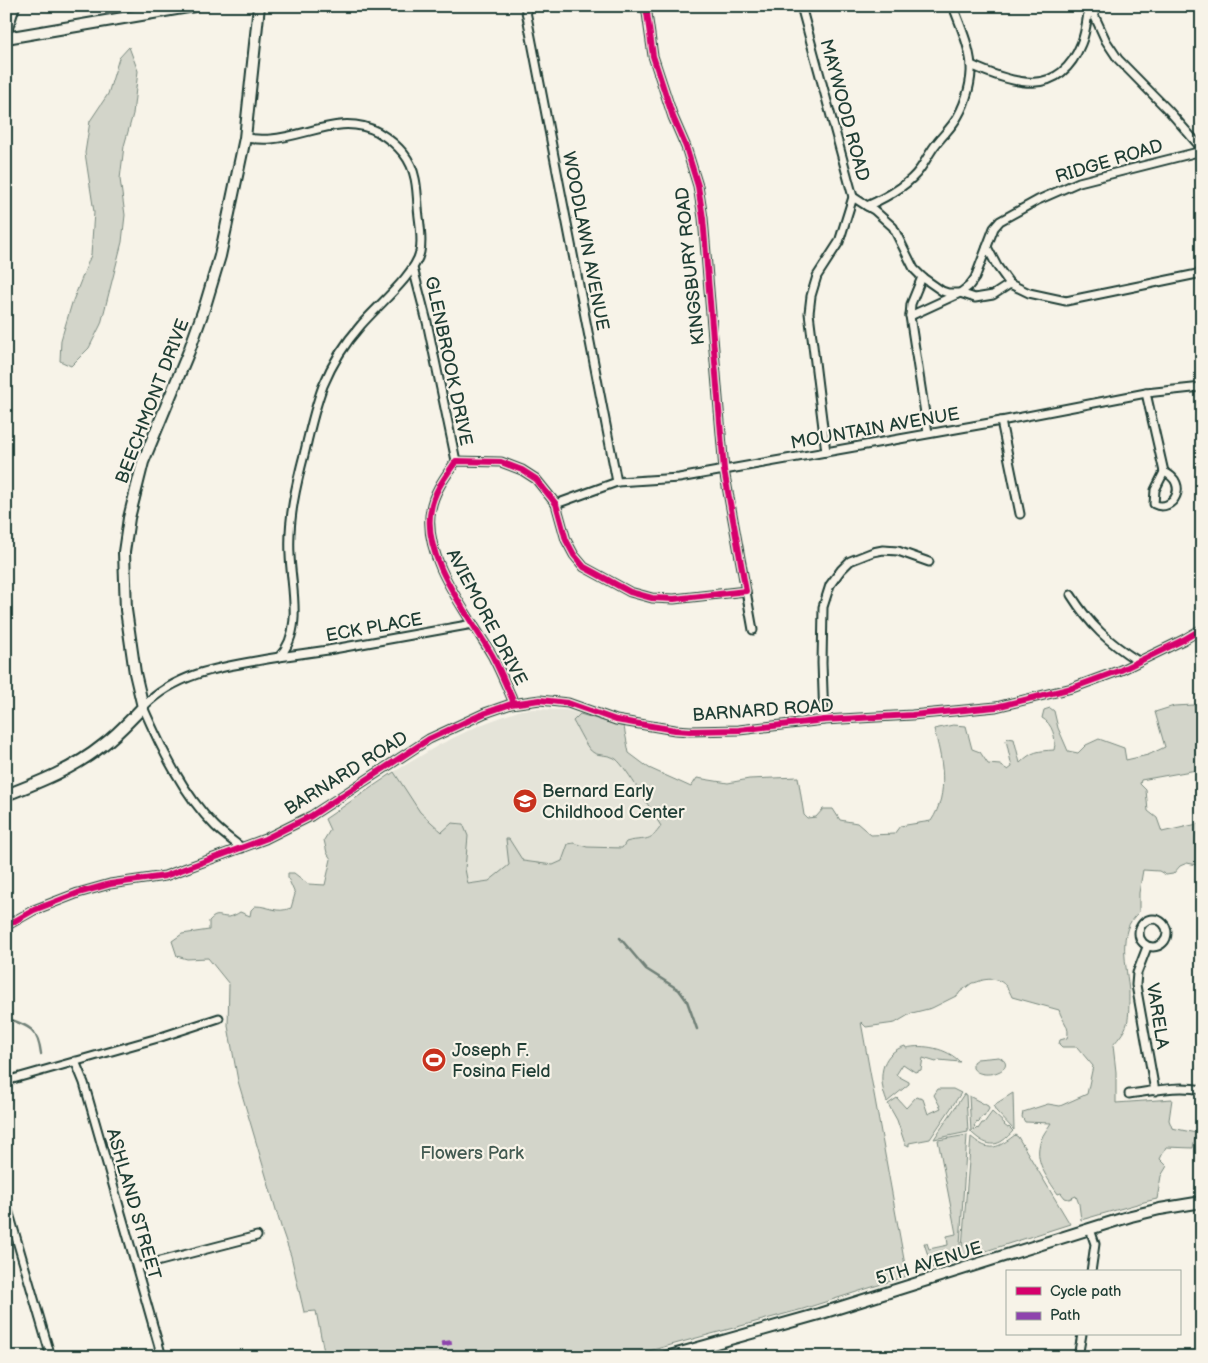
<svg xmlns="http://www.w3.org/2000/svg" width="1208" height="1363" font-family="'Balsamiq Sans',sans-serif">
	<style>
		.built { fill: #e5e4d9 }
		.green { fill: #d3d5ca; stroke: #79897f }
		.lines { fill: none; stroke-linecap: round; stroke-linejoin: round }
		.stream { stroke: #6f8077; stroke-width: 2.5 }
		.street-casing { stroke: #1f3d34; stroke-width: 11 }
		.secondary-casing { stroke: #1f3d34; stroke-width: 14 }
		.street { stroke: #f7f3e8; stroke-width: 7 }
		.secondary { stroke: #f7f3e8; stroke-width: 10 }
		.quiet { stroke: #8e44ad; stroke-width: 5; stroke-dasharray: 10 5; stroke-linecap: butt }
		.cycleway-casing { stroke: #f7f3e8; stroke-width: 9 }
		.cycleway { stroke: #d6006c; stroke-width: 6 }
		.labels { text-anchor: middle; stroke-width: 4.5; stroke-linejoin: round; paint-order: stroke }
		.street-label { font-size: 18px; fill: #1f3d34; stroke: #f7f3e8 }
		.poi-label { font-size: 18px; fill: #1f3d34; stroke: #f7f3e8; text-anchor: start }
		.park-label { font-size: 18px; fill: #435b52; stroke: #f7f3e8 }
	</style>
	<rect width="100%" height="100%" fill="#f7f3e8"/>
	<filter id="ink" filterUnits="userSpaceOnUse"><feTurbulence type="fractalNoise" baseFrequency=".02" numOctaves="2"/><feDisplacementMap in="SourceGraphic" scale="10" xChannelSelector="R" yChannelSelector="G"/><feConvolveMatrix kernelMatrix="1 2 1 2 8 2 1 2 1" color-interpolation-filters="sRGB"/></filter>
	<g filter="url(#ink)">
		<!-- built -->
		<polygon class="built" points="534,709 566,710 588,716 624,760 661,826 654,836 544,873 468,884 447,877 387,776 439,745 480,725 521,710"/>
		<!-- green -->
		<g class="green">
			<polygon points="129,47 138,71 133,114 124,146 120,179 125,215 122,242 101,324 89,348 71,366 60,361 61,340 72,303 91,255 94,212 85,153 90,121 108,94 119,58"/>
			<path d="M1194,705L1202,745V769L1141,780L1140,784L1146,790L1148,811L1157,818L1162,832L1202,823V866L1187,863L1180,866L1173,874L1166,875L1159,871L1143,870L1139,893V912C1116,931 1127,966 1129,992C1129,998 1129,1013 1128,1019C1127,1029 1119,1038 1113,1045L1116,1072V1103L1172,1099L1169,1120L1172,1128L1196,1133L1193,1148L1166,1147L1160,1159L1167,1166L1161,1176L1157,1199L1144,1202L1081,1220L1079,1204L1076,1196L1069,1199L1065,1198L1061,1193L1058,1194C1047,1178 1033,1160 1041,1140C1043,1134 1048,1128 1051,1123L1025,1122L1022,1117L1023,1112L1048,1104L1060,1106L1087,1094L1093,1066L1077,1047H1062L1059,1044L1060,1040L1067,1038C1071,1027 1062,1021 1059,1010L1012,997C1006,983 1000,977 983,980C979,981 976,983 972,983L960,992L958,995L932,1008L912,1013L895,1023L866,1027L861,1022L907,1276L803,1309L627,1357H325L316,1311L304,1312L291,1256L282,1230L238,1081L228,1026L229,984L208,958L187,959L177,956L172,941L182,934L209,930V921C217,912 219,917 228,917C232,917 237,914 240,912L250,916L251,910L255,906C270,906 276,914 291,908L295,894L288,878V873H294L308,884L325,885L331,859L327,853L324,840L330,830L325,819L394,772L420,812L442,832L452,823L463,824L468,836L465,869L468,884L489,881L509,865L506,839H509L523,861L553,865L562,861L568,844L574,843L587,847L622,848L626,842C643,837 650,844 661,826C652,812 627,768 616,759C608,754 600,756 594,753C587,750 578,729 573,721L580,714L624,727L629,753L649,768L691,787L697,778L728,783L749,779L798,777L804,815L807,818L816,817L823,809H833L840,820L857,823L871,835L894,834L900,826L931,821C950,793 942,759 934,729L953,725L966,726L972,749L980,752L988,764L1000,765L1008,770L1012,767L1006,740L1008,738L1014,739L1020,763C1032,751 1038,751 1054,750C1057,739 1052,723 1042,718L1044,710L1050,708L1054,711L1058,728L1068,751L1078,753L1086,745L1099,739L1124,748L1126,760L1148,755L1165,747L1155,712L1174,706Z"/>
			<path d="M905,1046L906,1048C923,1044 947,1048 960,1062L939,1060L936,1062L923,1058L921,1070L915,1072L903,1064L896,1075L909,1082V1084L887,1102C878,1080 879,1054 905,1046Z"/>
			<path d="M999,1057C1021,1069 981,1082 973,1068V1062L977,1059Z"/>
			<polygon points="938,1089 953,1089 961,1093 930,1139 909,1143 909,1146 905,1144 897,1120 888,1104 897,1098 906,1108 916,1097 923,1099 928,1114 941,1108 934,1095"/>
			<polygon points="1013,1093 1014,1130 996,1111 994,1107 997,1103"/>
			<polygon points="964,1094 966,1095 968,1132 934,1139"/>
			<polygon points="969,1096 988,1106 989,1109 984,1117 983,1116 979,1119 980,1121 978,1123 977,1122 974,1126 975,1127 971,1132"/>
			<path d="M992,1112L1005,1124L1004,1125L1008,1128L1009,1127L1013,1131C999,1147 989,1149 972,1133L977,1128L978,1129L982,1123H984Z"/>
			<polygon points="967,1135 959,1260 932,1268 924,1243 927,1243 929,1249 948,1245 947,1236 956,1234 938,1140"/>
			<path d="M1015,1135L1018,1137L1070,1224L961,1259L971,1137C974,1139 977,1142 981,1144C994,1152 1004,1143 1015,1135Z"/>
		</g>
		<g class="lines">
			<!-- stream -->
			<g class="stream">
				<polyline points="620,938 646,969 679,990 687,1001 697,1029"/>
				<path d="M6,1018C29,1026 38,1028 41,1054"/>
			</g>
			<defs>
				<g id="street">
					<polyline points="525,6 617,482"/>
					<polyline points="801,6 853,197 839,242 817,276 811,296 809,313 826,452"/>
					<polyline points="1090,6 1106,41 1118,59 1169,111 1202,149"/>
					<path d="M971,65C1013,84 1059,99 1081,44C1086,33 1087,18 1089,6"/>
					<path d="M853,197L867,206C885,198 908,186 920,169C926,161 930,151 937,143C943,135 953,126 958,116C966,102 972,81 971,65C969,44 960,25 953,6"/>
					<polyline points="867,206 874,210 893,227 914,269 922,277 942,291 948,293 960,293 975,298 993,295 1010,284 1029,293 1066,301 1202,273"/>
					<polyline points="987,247 997,266 1010,284"/>
					<polyline points="413,268 427,322 456,461"/>
					<polyline points="922,277 911,304 910,316 928,433"/>
					<polyline points="910,316 960,293 969,286 975,278 994,228 1000,221 1038,200 1079,182 1202,151"/>
					<polyline points="1146,393 1164,472"/>
					<polyline points="1001,421 1020,514"/>
					<path d="M1164,472C1190,483 1173,514 1154,504L1155,490Z"/>
					<polyline points="556,504 617,482 679,478 1001,421 1146,393 1202,387"/>
					<polyline points="746,591 753,630"/>
					<path d="M1071,595C1090,625 1108,642 1138,661"/>
					<polyline points="279,657 328,650 473,624"/>
					<path d="M514,703C507,687 500,670 492,655C469,615 421,557 431,509C434,491 446,476 456,461L501,462L522,470L536,479L556,504L566,540L574,555L584,567L630,592L652,598L674,599L746,591L724,470L703,218L698,186L686,147L673,117L653,56L646,6"/>
					<polyline points="824,720 822,663 823,607 830,585 841,570 850,561 873,552 883,550 898,551 929,562"/>
					<path d="M242,848C233,841 223,834 215,826C183,794 161,748 143,707C180,669 231,666 279,657C304,631 291,587 290,555C288,519 296,485 305,451C310,429 315,407 323,386C332,364 346,342 361,325C377,306 415,275 420,252C423,238 419,222 418,207C417,188 416,169 404,154C396,144 388,138 378,132C342,113 308,136 271,139C263,140 254,139 245,138"/>
					<circle cx="1153" cy="933" r="14"/>
					<polyline points="6,926 34,910 78,893 110,884 165,876 265,839 311,816 429,739 485,713 511,704 540,700 568,703 616,720 675,730 690,731 739,730 824,720 912,715 996,707 1072,688 1121,670 1183,640 1202,629"/>
					<polyline points="1147,947 1137,973 1136,985 1155,1091"/>
					<polyline points="75,1061 84,1083 162,1357"/>
					<polyline points="6,1081 158,1038 219,1018"/>
					<path d="M1129,1094C1153,1091 1178,1085 1202,1090"/>
					<polyline points="6,1203 51,1357"/>
					<polyline points="1090,1229 1095,1244 1091,1272"/>
					<polyline points="137,1267 257,1236"/>
					<polyline points="1078,1357 1082,1334"/>
				</g>
				<g id="secondary">
					<polyline points="6,31 14,6"/>
					<polyline points="6,38 194,6"/>
					<path d="M6,795C40,782 75,768 103,745C118,734 130,720 143,707L135,673L126,610L124,552L129,518L143,462L189,351L205,306L220,256L245,138L259,6"/>
					<polyline points="666,1357 819,1314 1131,1216 1160,1209 1202,1202"/>
				</g>
			</defs>
			<!-- street casing -->
			<use href="#street" class="street-casing"/>
			<!-- secondary casing -->
			<use href="#secondary" class="secondary-casing"/>
			<!-- street -->
			<use href="#street" class="street"/>
			<!-- secondary -->
			<use href="#secondary" class="secondary"/>
			<!-- quiet -->
			<polyline class="quiet" points="442,1344 454,1342"/>
			<defs>
				<g id="cycleway">
					<path d="M514,703C507,687 500,670 492,655C469,615 421,557 431,509C434,491 446,476 456,461L501,462L522,470L536,479L556,504L566,540L574,555L584,567L630,592L652,598L674,599L746,591L724,470L703,218L698,186L686,147L673,117L653,56L646,6"/>
					<polyline points="6,926 34,910 78,893 110,884 165,876 265,839 311,816 429,739 485,713 511,704 540,700 568,703 616,720 675,730 690,731 739,730 824,720 912,715 996,707 1072,688 1121,670 1183,640 1202,629"/>
				</g>
			</defs>
			<!-- cycleway casing -->
			<use href="#cycleway" class="cycleway-casing"/>
			<!-- cycleway -->
			<use href="#cycleway" class="cycleway"/>
		</g>
	</g>
	<!-- icons -->
	<defs>
		<symbol id="school-disc" viewBox="-11 -11 22 22"><circle r="9.5" fill="#c8321e" stroke="#f7f3e8"/><path d="M0-5L7-2L0 1L-7-2ZM-4 1L0 2.5L4 1V4Q0 6-4 4Z" fill="#fff"/></symbol>
		<symbol id="stadium-disc" viewBox="-11 -11 22 22"><circle r="9.5" fill="#c8321e" stroke="#f7f3e8"/><path d="M0-5a6.5 5 0 1 0 0 10a6.5 5 0 1 0 0-10ZM-3.5-1.8h7v3.6h-7Z" fill="#fff"/></symbol>
	</defs>
	<g fill-rule="evenodd">
		<use href="#school-disc" x="511" y="787" width="28" height="28"/>
		<use href="#stadium-disc" x="420" y="1046" width="28" height="28"/>
	</g>
	<g class="labels">
		<!-- street labels -->
		<g class="street-label">
			<text transform="translate(845 110) rotate(75)" y="6">MAYWOOD ROAD</text>
			<text transform="translate(1109 161) rotate(-17)" y="6">RIDGE ROAD</text>
			<text transform="translate(586 241) rotate(79)" y="6">WOODLAWN AVENUE</text>
			<text transform="translate(690 266) rotate(-96)" y="6">KINGSBURY ROAD</text>
			<text transform="translate(449 361) rotate(78)" y="6">GLENBROOK DRIVE</text>
			<text transform="translate(152 401) rotate(-69)" y="6">BEECHMONT DRIVE</text>
			<text transform="translate(875 428) rotate(-10)" y="6">MOUNTAIN AVENUE</text>
			<text transform="translate(487 617) rotate(62)" y="6">AVIEMORE DRIVE</text>
			<text transform="translate(374 627) rotate(-10)" y="6">ECK PLACE</text>
			<text transform="translate(763 710) rotate(-4)" y="6">BARNARD ROAD</text>
			<text transform="translate(346 773) rotate(-32)" y="6">BARNARD ROAD</text>
			<text transform="translate(1158 1016) rotate(81)" y="6">VARELA</text>
			<text transform="translate(134 1204) rotate(74)" y="6">ASHLAND STREET</text>
			<text transform="translate(929 1263) rotate(-17)" y="6">5TH AVENUE</text>
		</g>
		<!-- poi labels -->
		<g class="poi-label">
			<text x="542" y="797">Bernard Early<tspan x="542" dy="21">Childhood Center</tspan></text>
			<text x="452" y="1056">Joseph F.<tspan x="452" dy="21">Fosina Field</tspan></text>
		</g>
		<!-- park labels -->
		<g class="park-label">
			<text x="472" y="1159">Flowers Park</text>
		</g>
	</g>
	<!-- margin -->
	<rect width="1208" height="1363" fill="none" stroke="#f7f3e8" stroke-width="25"/>
	<rect x="12" y="12" width="1183" height="1338" fill="none" stroke="#1f3d34" stroke-width="2" filter="url(#ink)"/>
	<!-- legend -->
	<rect x="1006" y="1270" width="175" height="65" fill="#f7f3e8" stroke="#a1aaa0"/>
	<rect x="1016" y="1287" width="25" height="8" fill="#d6006c" stroke="#a1aaa0"/>
	<text x="1050" y="1296" font-size="15" fill="#1f3d34">Cycle path</text>
	<rect x="1016" y="1312" width="25" height="8" fill="#8e44ad" stroke="#a1aaa0"/>
	<text x="1050" y="1320" font-size="15" fill="#1f3d34">Path</text>
</svg>
